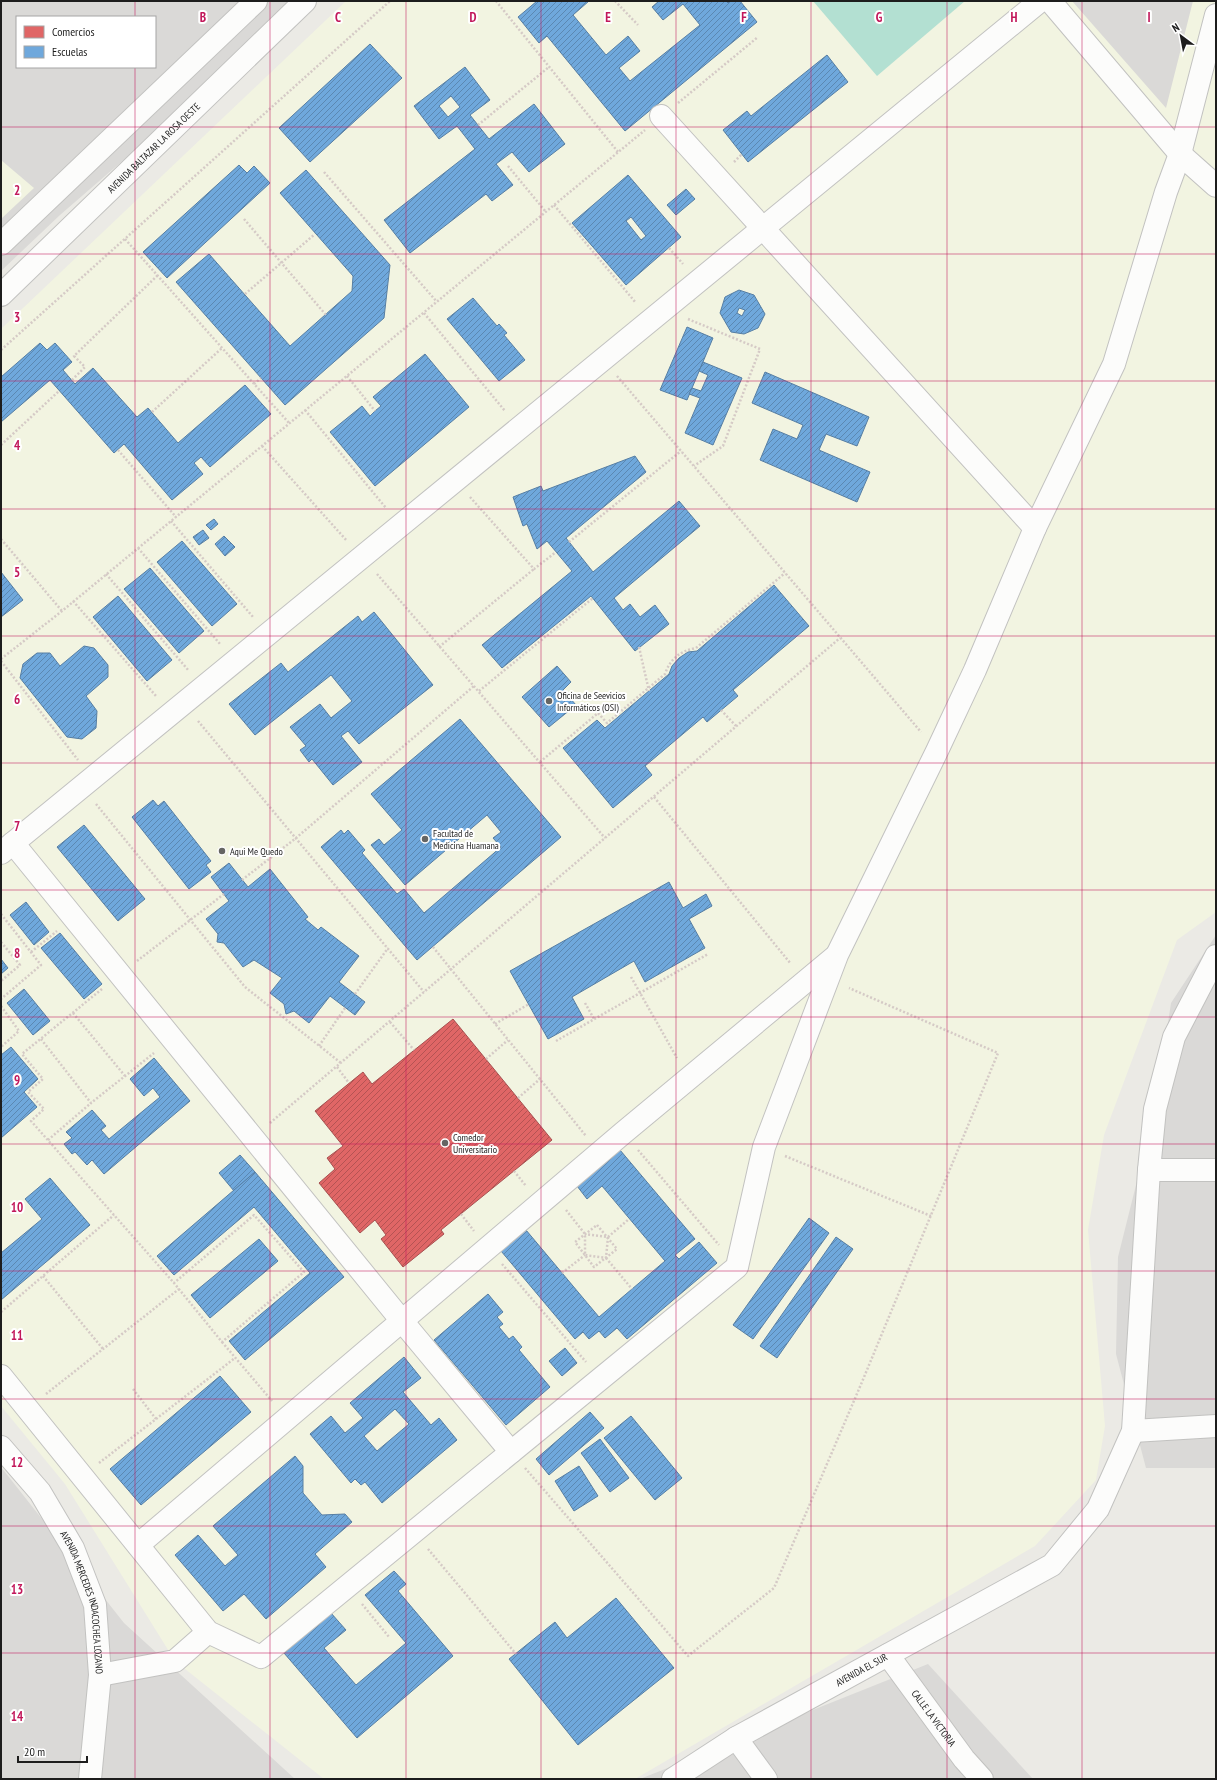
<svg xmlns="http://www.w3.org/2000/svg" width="1217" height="1780" font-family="'PT Sans Narrow',sans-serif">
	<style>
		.residential { fill: #dad9d7; fill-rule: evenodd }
		.education { fill: #f2f4e1 }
		.pitch { fill: #b3e0d2 }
		.shops { fill: url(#shops-hatch); stroke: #a65050 }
		.schools { fill: url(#schools-hatch); stroke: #567ea3; fill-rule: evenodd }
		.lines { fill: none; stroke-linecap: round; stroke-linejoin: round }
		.minor-casing { stroke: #c2c2c0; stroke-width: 24 }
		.path { stroke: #d5cac6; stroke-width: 2.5; stroke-dasharray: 2 2; stroke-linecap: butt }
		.minor { stroke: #fcfcfb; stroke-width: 22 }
		.grid { fill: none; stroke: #c2185b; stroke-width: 1; stroke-opacity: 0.55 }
		.poi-dot { fill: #656563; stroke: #fff; stroke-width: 1.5 }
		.labels { text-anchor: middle; stroke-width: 4; stroke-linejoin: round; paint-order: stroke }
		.street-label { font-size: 10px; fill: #1d1d1d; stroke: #fff }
		.poi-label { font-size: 10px; fill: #1d1d1d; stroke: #fff; text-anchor: start }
		.grid-label { font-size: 13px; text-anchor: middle; font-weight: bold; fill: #c2185b; stroke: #fff; stroke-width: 4; stroke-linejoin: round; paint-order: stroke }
	</style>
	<defs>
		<pattern id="shops-hatch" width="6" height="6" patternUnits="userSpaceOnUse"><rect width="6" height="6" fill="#e06666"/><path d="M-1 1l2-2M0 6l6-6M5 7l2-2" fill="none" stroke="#b55353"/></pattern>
		<pattern id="schools-hatch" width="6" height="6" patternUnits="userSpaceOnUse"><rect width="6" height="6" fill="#6fa8dc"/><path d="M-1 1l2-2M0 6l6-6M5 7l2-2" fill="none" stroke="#5b88b2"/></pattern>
	</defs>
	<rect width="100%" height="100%" fill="#ebeae5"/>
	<!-- residential -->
	<g class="residential">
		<path d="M1,1H307L60,215L1,271ZM17,17H155V67H17Z"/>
		<polygon points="1023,1 1216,1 1216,256"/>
		<polygon points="1216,935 1216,1468 1146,1468 1116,1354 1118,1257 1155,1109 1171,1003"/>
		<polygon points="1,1467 124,1623 295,1779 1,1779"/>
		<polygon points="928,1664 1033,1779 640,1779"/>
	</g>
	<!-- education -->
	<g class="education">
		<polygon points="346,1 1072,1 1166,108 1193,1 1216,1 1216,912 1177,940 1104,1135 1088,1230 1105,1426 1096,1480 1035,1546 635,1779 324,1779 175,1661 65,1484 1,1406 1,329"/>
		<polygon points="1,160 34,188 1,219"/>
	</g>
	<!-- pitch -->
	<polygon class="pitch" points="813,1 965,1 877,76"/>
	<!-- shops -->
	<polygon class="shops" points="453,1019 552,1140 441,1230 444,1234 403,1267 381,1239 386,1235 375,1220 360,1233 319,1183 335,1169 327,1158 343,1146 315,1111 363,1072 372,1084"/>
	<!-- schools -->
	<g class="schools">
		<polygon points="537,1 589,1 573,15 606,55 628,36 640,51 619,68 630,81 700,25 683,4 663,20 652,7 659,1 726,1 728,3 730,1 740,1 757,22 625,131 547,36 539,43 518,17"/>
		<polygon points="370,44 402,78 310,162 279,128"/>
		<polygon points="827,55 848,82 748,162 723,130 747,111 751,116"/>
		<path d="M465,67L490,100L470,115L489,139L534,104L565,144L529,172L512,152L496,164L513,185L492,201L486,194L410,253L384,220L475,149L457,126L439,139L414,106ZM451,96L460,107L448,117L439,106Z"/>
		<polygon points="239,165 247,173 254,166 270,183 167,278 143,252"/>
		<polygon points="306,170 390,265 384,318 285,405 176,282 209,254 290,346 352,291 353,276 280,193"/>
		<path d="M628,175L681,237L626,285L572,223ZM631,217L646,236L641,240L626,221Z"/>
		<polygon points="686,189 695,199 676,215 667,205"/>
		<path d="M739,290L754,295L765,314L758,328L744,334L731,332L720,313L725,297ZM739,308L745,310L742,316L737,313Z"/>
		<polygon points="473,298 497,326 499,324 507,333 504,335 525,360 499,381 447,319"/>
		<polygon points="687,327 713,338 687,400 660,390"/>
		<polygon points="40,343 47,350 55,343 72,362 63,370 75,384 93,368 137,417 148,408 178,443 245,385 271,414 210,467 201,457 194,463 203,474 172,500 124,444 114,453 50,380 1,422 1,377"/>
		<polygon points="425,354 469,407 375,486 330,432 362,406 370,416 375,411 381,406 373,397"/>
		<polygon points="703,362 742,378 713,445 685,433 700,398 689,394 692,388 701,391 708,375 699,371"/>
		<polygon points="765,372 869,417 857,446 826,434 819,450 870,472 857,502 760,460 773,429 797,439 803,425 752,403"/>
		<polygon points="635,456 646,472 566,538 593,572 679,501 700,526 614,598 623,610 630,604 640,617 655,605 669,624 635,651 591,596 502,668 482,645 572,571 547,541 537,549 527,524 523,526 513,497 541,486 543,491"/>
		<polygon points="214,519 218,524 211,530 206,525"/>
		<polygon points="203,530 209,538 199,545 193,537"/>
		<polygon points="224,536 235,547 225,556 215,544"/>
		<polygon points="182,541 237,604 212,626 157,562"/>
		<polygon points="150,568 204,631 179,653 124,589"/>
		<polygon points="1,572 23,600 1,617"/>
		<polygon points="774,585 809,626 733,690 738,696 707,722 703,717 645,766 652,775 613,808 563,748 597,720 605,728 669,674 672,666 679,658 688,652 697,651"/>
		<polygon points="118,596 172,660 147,681 93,617"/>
		<polygon points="374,612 433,685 359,744 348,731 341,736 362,762 333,785 312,759 309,762 300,750 306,746 290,727 320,704 331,718 352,701 331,675 255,735 229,704 281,663 288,672 358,616 362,622"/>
		<polygon points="84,646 94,648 108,665 108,677 86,696 97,711 96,728 82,739 67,737 20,678 23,664 37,653 50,653 60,666"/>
		<polygon points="557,666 571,682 563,690 576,705 549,727 522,697"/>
		<polygon points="460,719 561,837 417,960 321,847 341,830 344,834 348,830 365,850 362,853 397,894 404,889 424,913 501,847 493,838 501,832 487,815 405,885 371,845 379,839 384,845 402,830 371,794"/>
		<polygon points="153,800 158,806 164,801 211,861 206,865 211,872 189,889 132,817"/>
		<polygon points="84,825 145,899 118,921 57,847"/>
		<polygon points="229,863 248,887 270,869 308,917 305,919 318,930 321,927 359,956 339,982 365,1002 355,1015 330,996 309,1023 294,1011 286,1014 284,1004 270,993 282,978 254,960 243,967 224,943 217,942 218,934 206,919 229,901 211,877"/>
		<polygon points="669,882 683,908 706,894 712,906 689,919 705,948 645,982 634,961 572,997 584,1019 548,1039 510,971"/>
		<polygon points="26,902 49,932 34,945 10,915"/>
		<polygon points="60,933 102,984 84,999 41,948"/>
		<polygon points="1,959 8,968 1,974"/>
		<polygon points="24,989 50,1021 33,1035 7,1003"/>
		<polygon points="11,1047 38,1079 24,1092 37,1107 1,1138 1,1055"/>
		<polygon points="154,1058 190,1101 104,1174 92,1160 87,1165 75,1152 72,1154 64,1144 72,1138 66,1132 92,1110 106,1126 101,1130 109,1139 160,1097 153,1088 144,1096 130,1079"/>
		<polygon points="620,1150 695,1239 675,1255 679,1259 699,1242 717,1263 627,1339 617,1328 605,1338 599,1331 589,1339 583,1332 575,1339 501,1251 526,1230 599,1317 665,1261 602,1186 587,1199 577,1186"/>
		<polygon points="240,1155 255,1172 234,1191 219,1173"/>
		<polygon points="255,1172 344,1277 245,1360 229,1341 310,1273 254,1207 174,1275 157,1256"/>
		<polygon points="50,1178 90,1225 1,1300 1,1253 42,1219 25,1199"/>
		<polygon points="809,1218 829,1233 753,1339 733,1325"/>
		<polygon points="836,1237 853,1249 777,1358 760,1346"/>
		<polygon points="259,1239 278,1261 210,1318 191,1295"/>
		<polygon points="488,1294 503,1312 497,1317 503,1324 499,1327 509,1339 513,1336 522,1347 519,1350 550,1387 506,1425 434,1340"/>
		<polygon points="565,1348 577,1363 562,1376 549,1361"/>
		<path d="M404,1357L421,1378L403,1392L431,1425L439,1418L457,1440L382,1503L365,1482L361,1485L355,1479L351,1483L310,1434L331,1416L345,1433L363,1418L350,1403ZM395,1409L409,1424L377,1451L364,1436Z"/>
		<polygon points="220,1376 251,1412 141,1505 110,1469"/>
		<polygon points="590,1412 604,1428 549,1475 536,1459"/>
		<polygon points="631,1416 682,1478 655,1500 604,1438"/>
		<polygon points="600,1439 629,1478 610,1492 581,1453"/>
		<polygon points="295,1456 303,1466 303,1493 322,1515 345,1514 352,1522 315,1554 326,1567 266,1619 244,1594 223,1611 175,1555 198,1535 225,1566 238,1555 213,1526"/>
		<polygon points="579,1466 598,1496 574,1511 555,1481"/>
		<polygon points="394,1571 406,1584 398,1591 453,1656 357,1738 284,1653 331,1613 346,1630 324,1648 356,1685 406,1643 365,1595"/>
		<polygon points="616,1598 674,1668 578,1745 509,1659 555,1622 567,1638"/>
	</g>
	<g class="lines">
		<defs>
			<g id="minor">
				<polyline points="1050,1 1180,154 1216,186"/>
				<polyline points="661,116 1035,528"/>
				<polyline points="1,244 256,1"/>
				<path id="s1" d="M1,295L305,1"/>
				<polyline points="13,843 402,1321 511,1452"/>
				<polyline points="1,853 1040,1"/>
				<polyline points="1149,1170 1216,1170"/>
				<polyline points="1,1376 208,1632 261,1657 737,1267 764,1147 837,955 937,751 975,670 1035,528 1114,364 1166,192 1180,154 1216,15"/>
				<polyline points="1133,1431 1216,1426"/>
				<path id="s2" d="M1,1447L40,1492L73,1548L95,1605L100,1675L90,1779"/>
				<polyline points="138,1545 623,1133 836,956"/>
				<path id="s3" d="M888,1655L964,1759L982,1779"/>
				<polyline points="100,1675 175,1661 208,1632"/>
				<polyline points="736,1738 766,1779"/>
				<path id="s4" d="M673,1779L736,1738L1052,1565L1098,1509L1133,1431L1149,1170L1155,1109L1174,1037L1216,956"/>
			</g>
		</defs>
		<!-- minor casing -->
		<use href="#minor" class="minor-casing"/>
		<!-- path -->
		<g class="path">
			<polyline points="496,1 618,152"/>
			<polyline points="615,1 638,25"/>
			<polyline points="678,103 758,37"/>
			<polyline points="478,125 549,67"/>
			<polyline points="734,162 742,154"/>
			<polyline points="508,166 546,212"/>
			<polyline points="324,172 437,302"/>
			<polyline points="554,205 636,303"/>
			<polyline points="244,219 326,315"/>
			<polyline points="125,239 289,423"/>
			<polyline points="669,248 683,264"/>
			<polyline points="245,294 315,234"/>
			<polyline points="424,313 505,411"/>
			<polyline points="688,319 760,349 723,446 694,466"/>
			<polyline points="1,350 390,1"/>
			<polyline points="347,376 375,411"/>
			<polyline points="617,376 921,732"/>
			<polyline points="72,380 85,367 74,356 158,275"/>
			<polyline points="254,384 261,378"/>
			<polyline points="305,410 386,508"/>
			<polyline points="152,412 222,348"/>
			<polyline points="1,445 59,391"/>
			<polyline points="262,446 347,541"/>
			<polyline points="118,450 176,517"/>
			<polyline points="470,497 534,569 556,552"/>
			<polyline points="171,521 253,617"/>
			<polyline points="1,539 62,611"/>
			<polyline points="569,542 681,451"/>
			<polyline points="138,548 220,644"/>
			<polyline points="106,574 189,671"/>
			<polyline points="377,574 605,838"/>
			<polyline points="73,601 156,696"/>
			<polyline points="439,647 534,569"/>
			<polyline points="639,647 649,691"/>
			<polyline points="1,659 62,611 645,130"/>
			<polyline points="1,661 78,760"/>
			<polyline points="479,691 593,598"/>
			<polyline points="721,710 736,726"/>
			<polyline points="198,721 424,992"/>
			<path d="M540,762L598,713L607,723L665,674C670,659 680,651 696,648L785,573"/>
			<polyline points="654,797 791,964"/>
			<polyline points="96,804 245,987 341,1063"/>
			<polyline points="242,880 296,838 474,686"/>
			<polyline points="1,914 41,965 1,999"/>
			<polyline points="1,942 20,965 1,981"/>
			<polyline points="433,947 586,1136"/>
			<polyline points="31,952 57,931"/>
			<polyline points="137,961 224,894"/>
			<polyline points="631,977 677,1058"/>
			<polyline points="102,989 22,1054 43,1079 28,1092 44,1109 31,1121 174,1283 254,1215 304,1272 222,1342 174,1283"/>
			<polyline points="355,994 388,948"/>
			<polyline points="585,1003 594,1019"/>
			<polyline points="1,1006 19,1031 1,1047"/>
			<polyline points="73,1013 125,1076"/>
			<polyline points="390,1022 414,1050"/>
			<polyline points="495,1024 529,1004"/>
			<polyline points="41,1039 91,1103 154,1053"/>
			<polyline points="556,1041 708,954"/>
			<polyline points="319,1046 345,1008"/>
			<polyline points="486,1059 508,1040"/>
			<polyline points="337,1067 349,1083"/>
			<polyline points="518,1098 540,1079"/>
			<polyline points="270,1123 840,638"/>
			<polyline points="48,1140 91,1103"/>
			<polyline points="638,1150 719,1245"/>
			<polyline points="785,1156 931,1216"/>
			<polyline points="514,1171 526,1186"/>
			<polyline points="566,1210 585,1234 585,1255 606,1258 608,1237 585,1234"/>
			<polyline points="461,1214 474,1231"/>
			<polygon points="597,1225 617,1249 594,1267 575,1242"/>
			<polyline points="608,1237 629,1219"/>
			<polyline points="606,1258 632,1289"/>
			<polyline points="502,1264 586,1362"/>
			<polyline points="562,1273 585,1255"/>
			<polyline points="43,1276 103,1349"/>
			<polyline points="1,1312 114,1215"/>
			<polyline points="222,1342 272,1401"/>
			<polyline points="133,1389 156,1419"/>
			<polyline points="46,1394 179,1289"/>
			<polyline points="99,1463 235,1358"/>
			<polyline points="525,1468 688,1656 774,1588 862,1382 998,1053 849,988"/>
			<polyline points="428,1549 516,1654"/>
			<polyline points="362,1604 389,1637"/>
		</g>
		<!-- minor -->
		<use href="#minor" class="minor"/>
	</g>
	<!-- grid -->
	<path class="grid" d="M135,1V17M270,1V1779M406,1V1779M541,1V1779M676,1V1779M811,1V1779M947,1V1779M1082,1V1779M135,67V1779M1,127H1216M1,254H1216M1,381H1216M1,509H1216M1,636H1216M1,763H1216M1,890H1216M1,1017H1216M1,1144H1216M1,1271H1216M1,1399H1216M1,1526H1216M1,1653H1216"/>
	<!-- markers -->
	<g class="poi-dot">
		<circle cx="549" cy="701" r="4"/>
		<circle cx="425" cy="839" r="4"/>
		<circle cx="222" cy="851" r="4"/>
		<circle cx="445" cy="1143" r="4"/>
	</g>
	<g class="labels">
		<!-- street labels -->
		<g class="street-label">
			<text dy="4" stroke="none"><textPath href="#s1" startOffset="212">AVENIDA BALTAZAR LA ROSA OESTE</textPath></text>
			<text dy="4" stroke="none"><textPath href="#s2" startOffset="180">AVENIDA MERCEDES INDACOCHEA LOZANO</textPath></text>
			<text dy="4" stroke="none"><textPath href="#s4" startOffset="218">AVENIDA EL SUR</textPath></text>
			<text dy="4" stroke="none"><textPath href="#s3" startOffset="78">CALLE LA VICTORIA</textPath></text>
		</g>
		<!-- poi labels -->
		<g class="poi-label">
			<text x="557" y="699">Oficina de Seevicios<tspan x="557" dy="12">Informáticos (OSI)</tspan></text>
			<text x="433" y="837">Facultad de<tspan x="433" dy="12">Medicina Huamana</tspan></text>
			<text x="230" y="855">Aqui Me Quedo</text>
			<text x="453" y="1141">Comedor<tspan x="453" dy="12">Universitario</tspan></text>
		</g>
	</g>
	<g class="grid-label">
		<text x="203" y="22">B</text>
		<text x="338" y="22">C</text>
		<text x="473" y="22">D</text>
		<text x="608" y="22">E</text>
		<text x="744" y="22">F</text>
		<text x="879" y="22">G</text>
		<text x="1014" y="22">H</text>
		<text x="1149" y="22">I</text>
		<text x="17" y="195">2</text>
		<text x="17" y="322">3</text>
		<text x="17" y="450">4</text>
		<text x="17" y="577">5</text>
		<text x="17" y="704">6</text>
		<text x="17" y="831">7</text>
		<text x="17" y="958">8</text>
		<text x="17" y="1085">9</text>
		<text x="17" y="1212">10</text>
		<text x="17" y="1340">11</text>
		<text x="17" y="1467">12</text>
		<text x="17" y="1594">13</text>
		<text x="17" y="1721">14</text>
	</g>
	<!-- border -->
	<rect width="1217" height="1780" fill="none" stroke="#1d1d1d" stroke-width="4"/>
	<!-- legend -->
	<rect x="16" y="16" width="140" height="52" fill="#ffffff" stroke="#a5a5a5"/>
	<rect x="24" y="26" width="20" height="12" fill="#e06666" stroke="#a5a5a5"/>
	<text x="52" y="36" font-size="12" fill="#1d1d1d">Comercios</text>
	<rect x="24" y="46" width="20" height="12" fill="#6fa8dc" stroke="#a5a5a5"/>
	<text x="52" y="56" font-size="12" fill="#1d1d1d">Escuelas</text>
	<!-- north arrow -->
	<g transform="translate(1181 36) rotate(328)" stroke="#ffffff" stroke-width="3" paint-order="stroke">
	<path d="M0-3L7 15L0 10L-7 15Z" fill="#1d1d1d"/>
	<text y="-6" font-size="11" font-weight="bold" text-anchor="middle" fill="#1d1d1d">N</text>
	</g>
	<!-- scale -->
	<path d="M18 1756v6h69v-6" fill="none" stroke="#1d1d1d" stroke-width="2"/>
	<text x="24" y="1756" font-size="12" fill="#1d1d1d" stroke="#ffffff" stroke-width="3" paint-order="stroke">20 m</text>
</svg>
